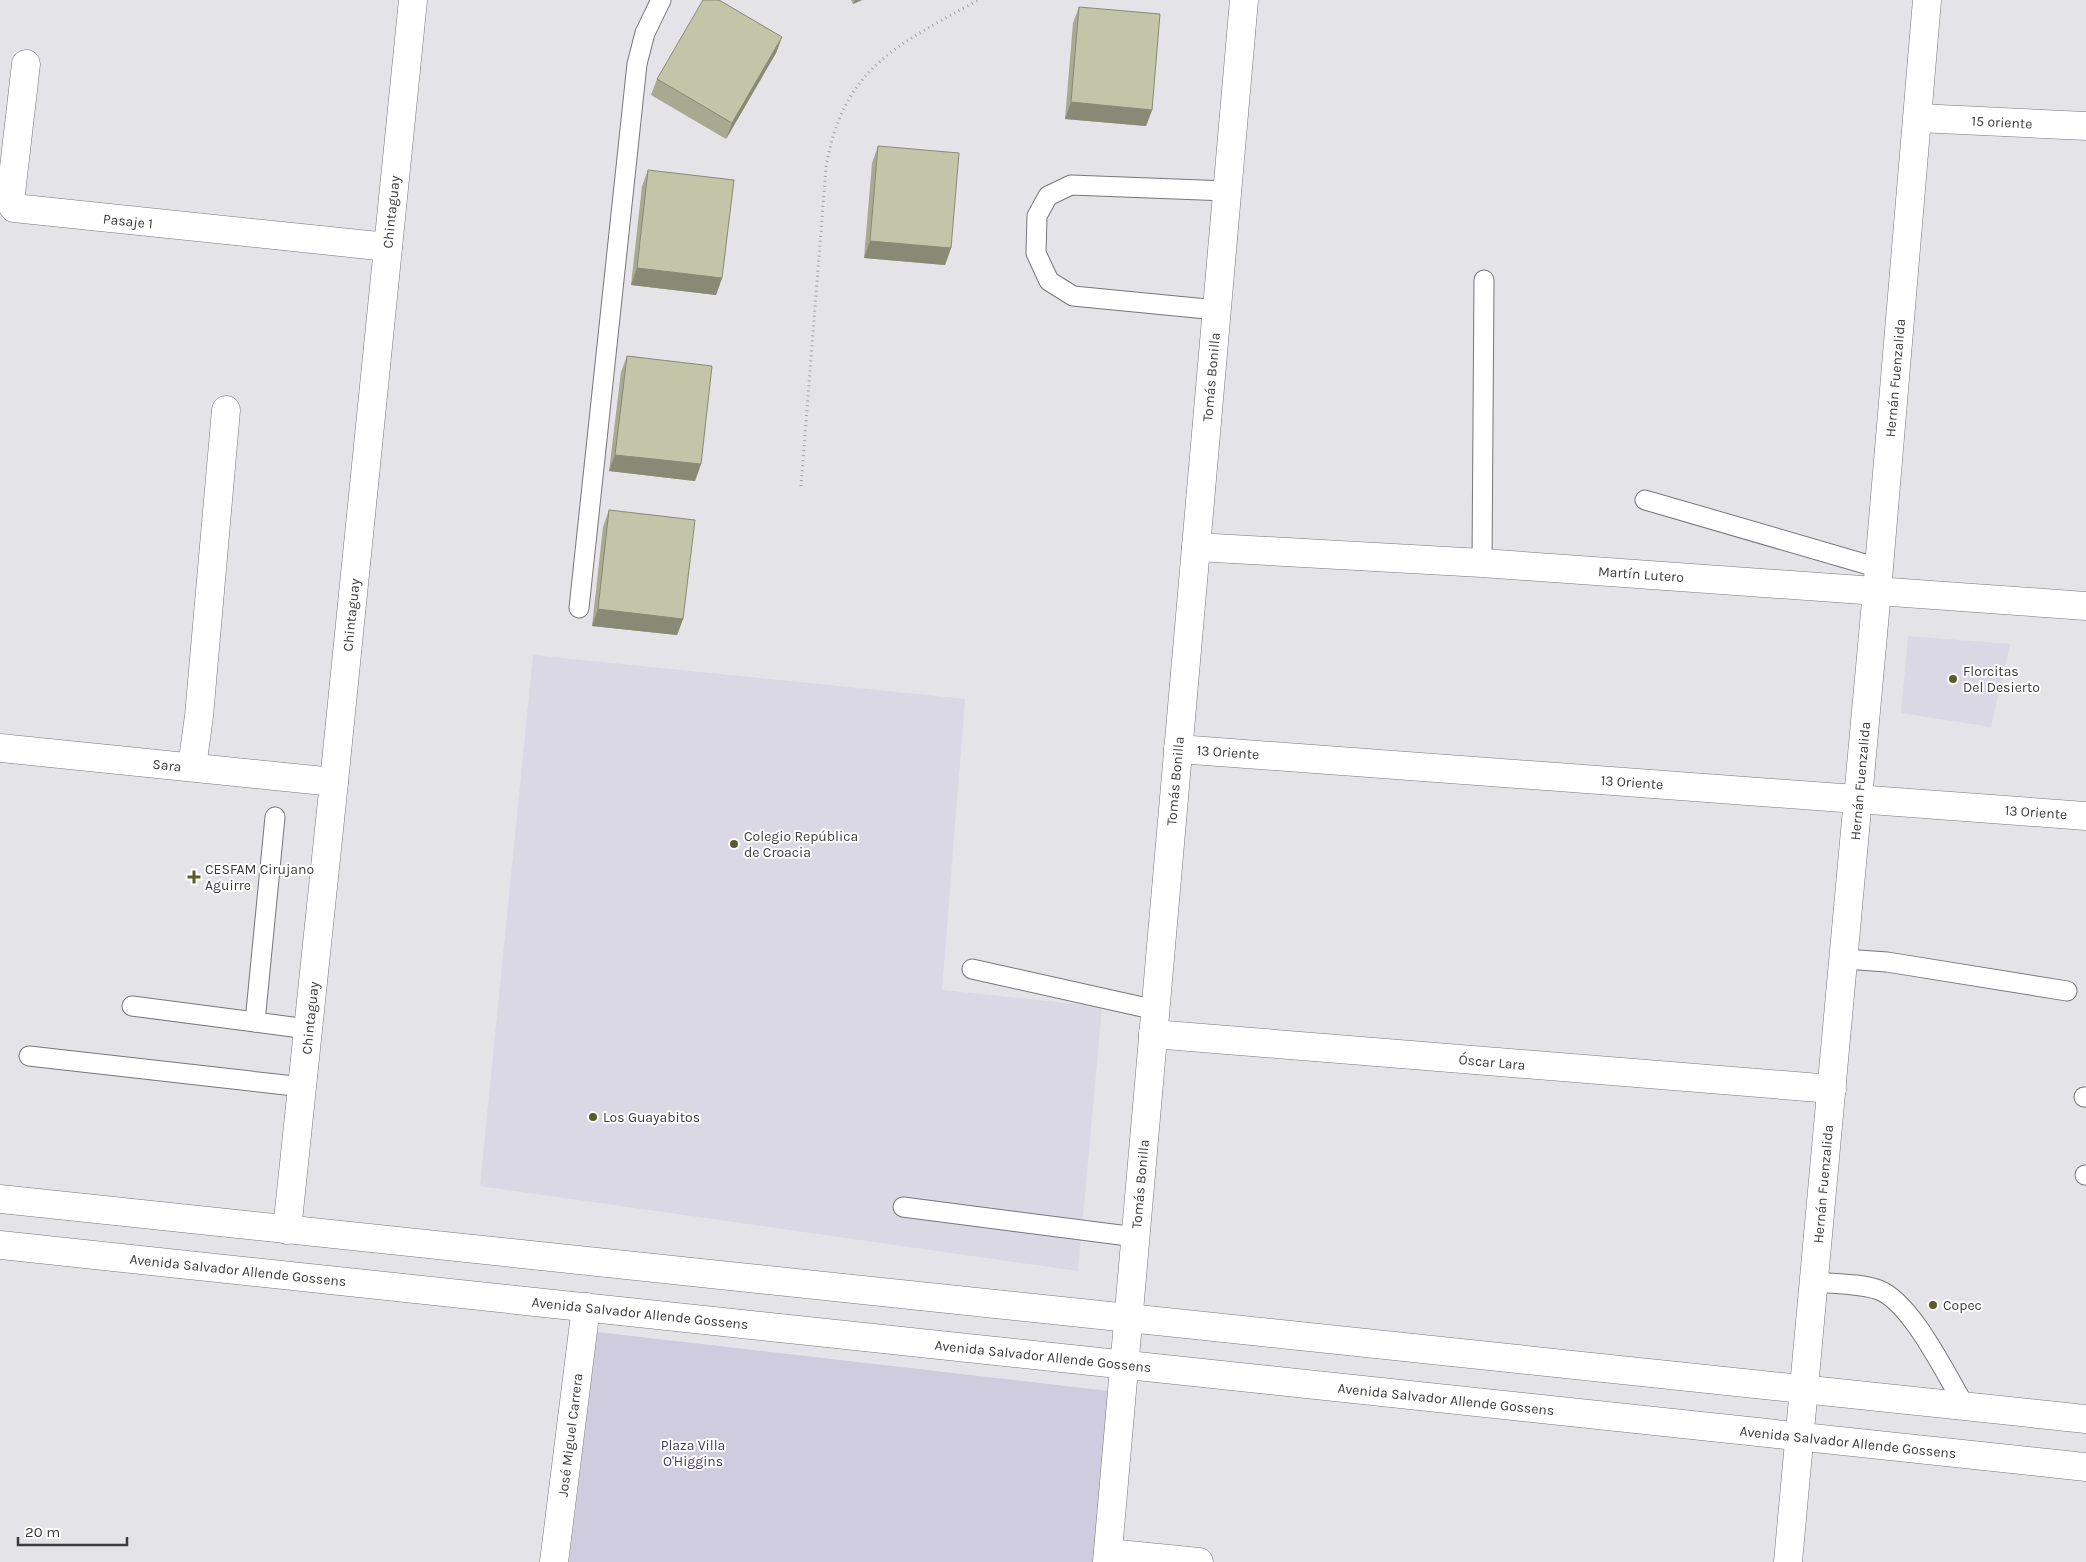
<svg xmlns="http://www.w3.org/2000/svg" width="2086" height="1562" font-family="Karla,sans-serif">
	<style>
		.built { fill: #dad8e4 }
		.green { fill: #cfccdf }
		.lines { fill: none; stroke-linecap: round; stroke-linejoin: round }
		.service-casing { stroke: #77767b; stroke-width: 21 }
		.minor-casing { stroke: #77767b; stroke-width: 29 }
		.secondary-casing { stroke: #77767b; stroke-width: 29 }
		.path { stroke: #a2a2a5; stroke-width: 3; stroke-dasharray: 1 4; stroke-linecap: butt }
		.service { stroke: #fff; stroke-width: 19 }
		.minor { stroke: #fff; stroke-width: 28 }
		.secondary { stroke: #fff; stroke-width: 28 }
		.wall { fill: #a7a990 }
		.shaded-wall { fill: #888a75 }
		.building { fill: #c2c5a7; stroke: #888a75 }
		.poi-dot { fill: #595c2a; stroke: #fff; stroke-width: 2 }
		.labels { text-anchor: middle; stroke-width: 4; stroke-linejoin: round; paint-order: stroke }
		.street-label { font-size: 14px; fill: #3b3b3d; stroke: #fff }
		.poi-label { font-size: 14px; fill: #3b3b3d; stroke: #fff; text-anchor: start }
		.park-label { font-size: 14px; fill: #413660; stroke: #fff }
	</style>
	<rect width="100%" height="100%" fill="#e3e3e8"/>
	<!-- built -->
	<g class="built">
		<polygon points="1908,636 2010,644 1991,727 1901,713"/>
		<polygon points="533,655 965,699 942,990 1102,1007 1078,1271 480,1186"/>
	</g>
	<!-- green -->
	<polygon class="green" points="597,1332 1109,1391 1095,1562 569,1562"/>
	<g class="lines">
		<defs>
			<g id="service">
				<polyline points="1217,310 1073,296 1049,281 1036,253 1037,216 1048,196 1071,185 1227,191"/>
				<polyline points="1645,500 1879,568"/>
				<polyline points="1482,563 1484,280"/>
				<polyline points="579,608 637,64 645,33 661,0"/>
				<polyline points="1844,959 1887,962 2067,991"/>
				<polyline points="972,969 1156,1010"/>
				<polyline points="132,1006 308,1029"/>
				<polyline points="255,1022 275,817"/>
				<polyline points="29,1056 303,1087"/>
				<polyline points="2084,1097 2086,1097"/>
				<polyline points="2085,1175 2086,1175"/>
				<polyline points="903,1207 1136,1237"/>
				<path d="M1814,1282C1835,1284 1859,1283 1879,1290C1912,1303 1946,1375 1965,1406"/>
			</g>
			<g id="minor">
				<polyline points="26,64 10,202 14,208 388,247"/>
				<polyline points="1918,118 2086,126"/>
				<polyline points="1196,547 1482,563 2086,606"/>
				<polyline points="0,748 334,782"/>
				<polyline points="1178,749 2086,816"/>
				<polyline points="192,767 199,716 226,410"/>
				<polyline points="1153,1034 1832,1089"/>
				<polyline points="287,1230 334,782 413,0"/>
				<polyline points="1108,1553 1199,1562"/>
				<polyline points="554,1562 586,1307"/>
				<polyline points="1107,1562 1244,0"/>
				<polyline points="1788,1562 1877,591 1927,0"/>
			</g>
			<g id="secondary">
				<polyline points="0,1199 2086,1419"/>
				<polyline points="0,1245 2086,1467"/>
			</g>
		</defs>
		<!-- service casing -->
		<use href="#service" class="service-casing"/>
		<!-- minor casing -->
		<use href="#minor" class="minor-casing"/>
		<!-- secondary casing -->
		<use href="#secondary" class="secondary-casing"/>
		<!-- path -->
		<path class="path" d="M801,486L826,167C843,67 898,45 978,0"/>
		<!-- service -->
		<use href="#service" class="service"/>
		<!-- minor -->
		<use href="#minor" class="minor"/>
		<!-- secondary -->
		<use href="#secondary" class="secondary"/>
	</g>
	<!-- wall -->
	<g class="wall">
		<polygon points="851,0 862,0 853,4"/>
		<polygon points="1079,7 1152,110 1146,126 1065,119 1073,23"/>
		<polygon points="782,37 776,53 726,139 651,95 657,79"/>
		<polygon points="878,146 951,248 945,265 864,258 872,163"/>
		<polygon points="648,170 722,278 716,295 631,285 642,186"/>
		<polygon points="627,356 701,464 695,481 609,471 621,372"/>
		<polygon points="609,510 683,619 677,635 592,626 603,527"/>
	</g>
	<!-- shaded-wall -->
	<g class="shaded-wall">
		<polygon points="855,0 862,0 853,4"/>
		<polygon points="782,37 776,53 726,139 732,123"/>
		<polygon points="1071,102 1152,110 1146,126 1065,119"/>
		<polygon points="870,241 951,248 945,265 864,258"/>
		<polygon points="637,268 722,278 716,295 631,285"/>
		<polygon points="615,455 701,464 695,481 609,471"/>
		<polygon points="598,609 683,619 677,635 592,626"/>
	</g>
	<!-- building -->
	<g class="building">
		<polygon points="703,0 719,0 782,37 732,123 657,79"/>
		<polygon points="1079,7 1160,14 1152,110 1071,102"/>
		<polygon points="878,146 959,153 951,248 870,241"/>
		<polygon points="648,170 734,180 722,278 637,268"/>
		<polygon points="627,356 712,366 701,464 615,455"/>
		<polygon points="609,510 695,520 683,619 598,609"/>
	</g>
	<!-- markers -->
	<g class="poi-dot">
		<circle cx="1953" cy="679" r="5"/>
		<circle cx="734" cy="844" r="5"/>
		<path d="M191.5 869.5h5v5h5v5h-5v5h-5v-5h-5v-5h5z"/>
		<circle cx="593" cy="1117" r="5"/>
		<circle cx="1933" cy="1305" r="5"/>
	</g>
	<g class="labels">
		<!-- street labels -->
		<g class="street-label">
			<text transform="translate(2002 122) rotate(3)" y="5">15 oriente</text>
			<text transform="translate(391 212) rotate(-84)" y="5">Chintaguay</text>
			<text transform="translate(128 221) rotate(6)" y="5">Pasaje 1</text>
			<text transform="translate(1211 377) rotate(-85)" y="5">Tomás Bonilla</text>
			<text transform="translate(1895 378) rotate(-85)" y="5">Hernán Fuenzalida</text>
			<text transform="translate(1641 574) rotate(4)" y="5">Martín Lutero</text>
			<text transform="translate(351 615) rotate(-84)" y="5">Chintaguay</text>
			<text transform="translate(1228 752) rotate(4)" y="5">13 Oriente</text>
			<text transform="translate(167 765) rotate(6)" y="5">Sara</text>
			<text transform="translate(1175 781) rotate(-85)" y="5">Tomás Bonilla</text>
			<text transform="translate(1860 781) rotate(-85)" y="5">Hernán Fuenzalida</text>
			<text transform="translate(1632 782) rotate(4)" y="5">13 Oriente</text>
			<text transform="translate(2036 812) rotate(4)" y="5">13 Oriente</text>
			<text transform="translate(310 1018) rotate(-84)" y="5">Chintaguay</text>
			<text transform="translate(1492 1062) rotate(5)" y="5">Óscar Lara</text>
			<text transform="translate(1140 1184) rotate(-85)" y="5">Tomás Bonilla</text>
			<text transform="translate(1823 1184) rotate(-85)" y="5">Hernán Fuenzalida</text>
			<text transform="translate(238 1270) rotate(6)" y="5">Avenida Salvador Allende Gossens</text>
			<text transform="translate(640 1313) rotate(6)" y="5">Avenida Salvador Allende Gossens</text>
			<text transform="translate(1043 1356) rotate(6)" y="5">Avenida Salvador Allende Gossens</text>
			<text transform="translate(1446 1399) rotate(6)" y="5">Avenida Salvador Allende Gossens</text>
			<text transform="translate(570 1435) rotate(-83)" y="5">José Miguel Carrera</text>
			<text transform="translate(1848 1442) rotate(6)" y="5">Avenida Salvador Allende Gossens</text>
		</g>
		<!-- poi labels -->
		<g class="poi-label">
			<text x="1963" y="676">Florcitas<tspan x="1963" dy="16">Del Desierto</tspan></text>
			<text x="744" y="841">Colegio República<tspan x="744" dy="16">de Croacia</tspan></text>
			<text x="205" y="874">CESFAM Cirujano<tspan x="205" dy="16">Aguirre</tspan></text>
			<text x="603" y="1122">Los Guayabitos</text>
			<text x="1943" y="1310">Copec</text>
		</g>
		<!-- park labels -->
		<g class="park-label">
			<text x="693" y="1450">Plaza Villa<tspan x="693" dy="16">O'Higgins</tspan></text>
		</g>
	</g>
	<!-- scale -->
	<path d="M18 1537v8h109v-8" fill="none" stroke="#3b3b3d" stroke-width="2.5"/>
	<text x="25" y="1537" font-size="15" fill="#3b3b3d" stroke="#ffffff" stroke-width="4" paint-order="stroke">20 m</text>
</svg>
